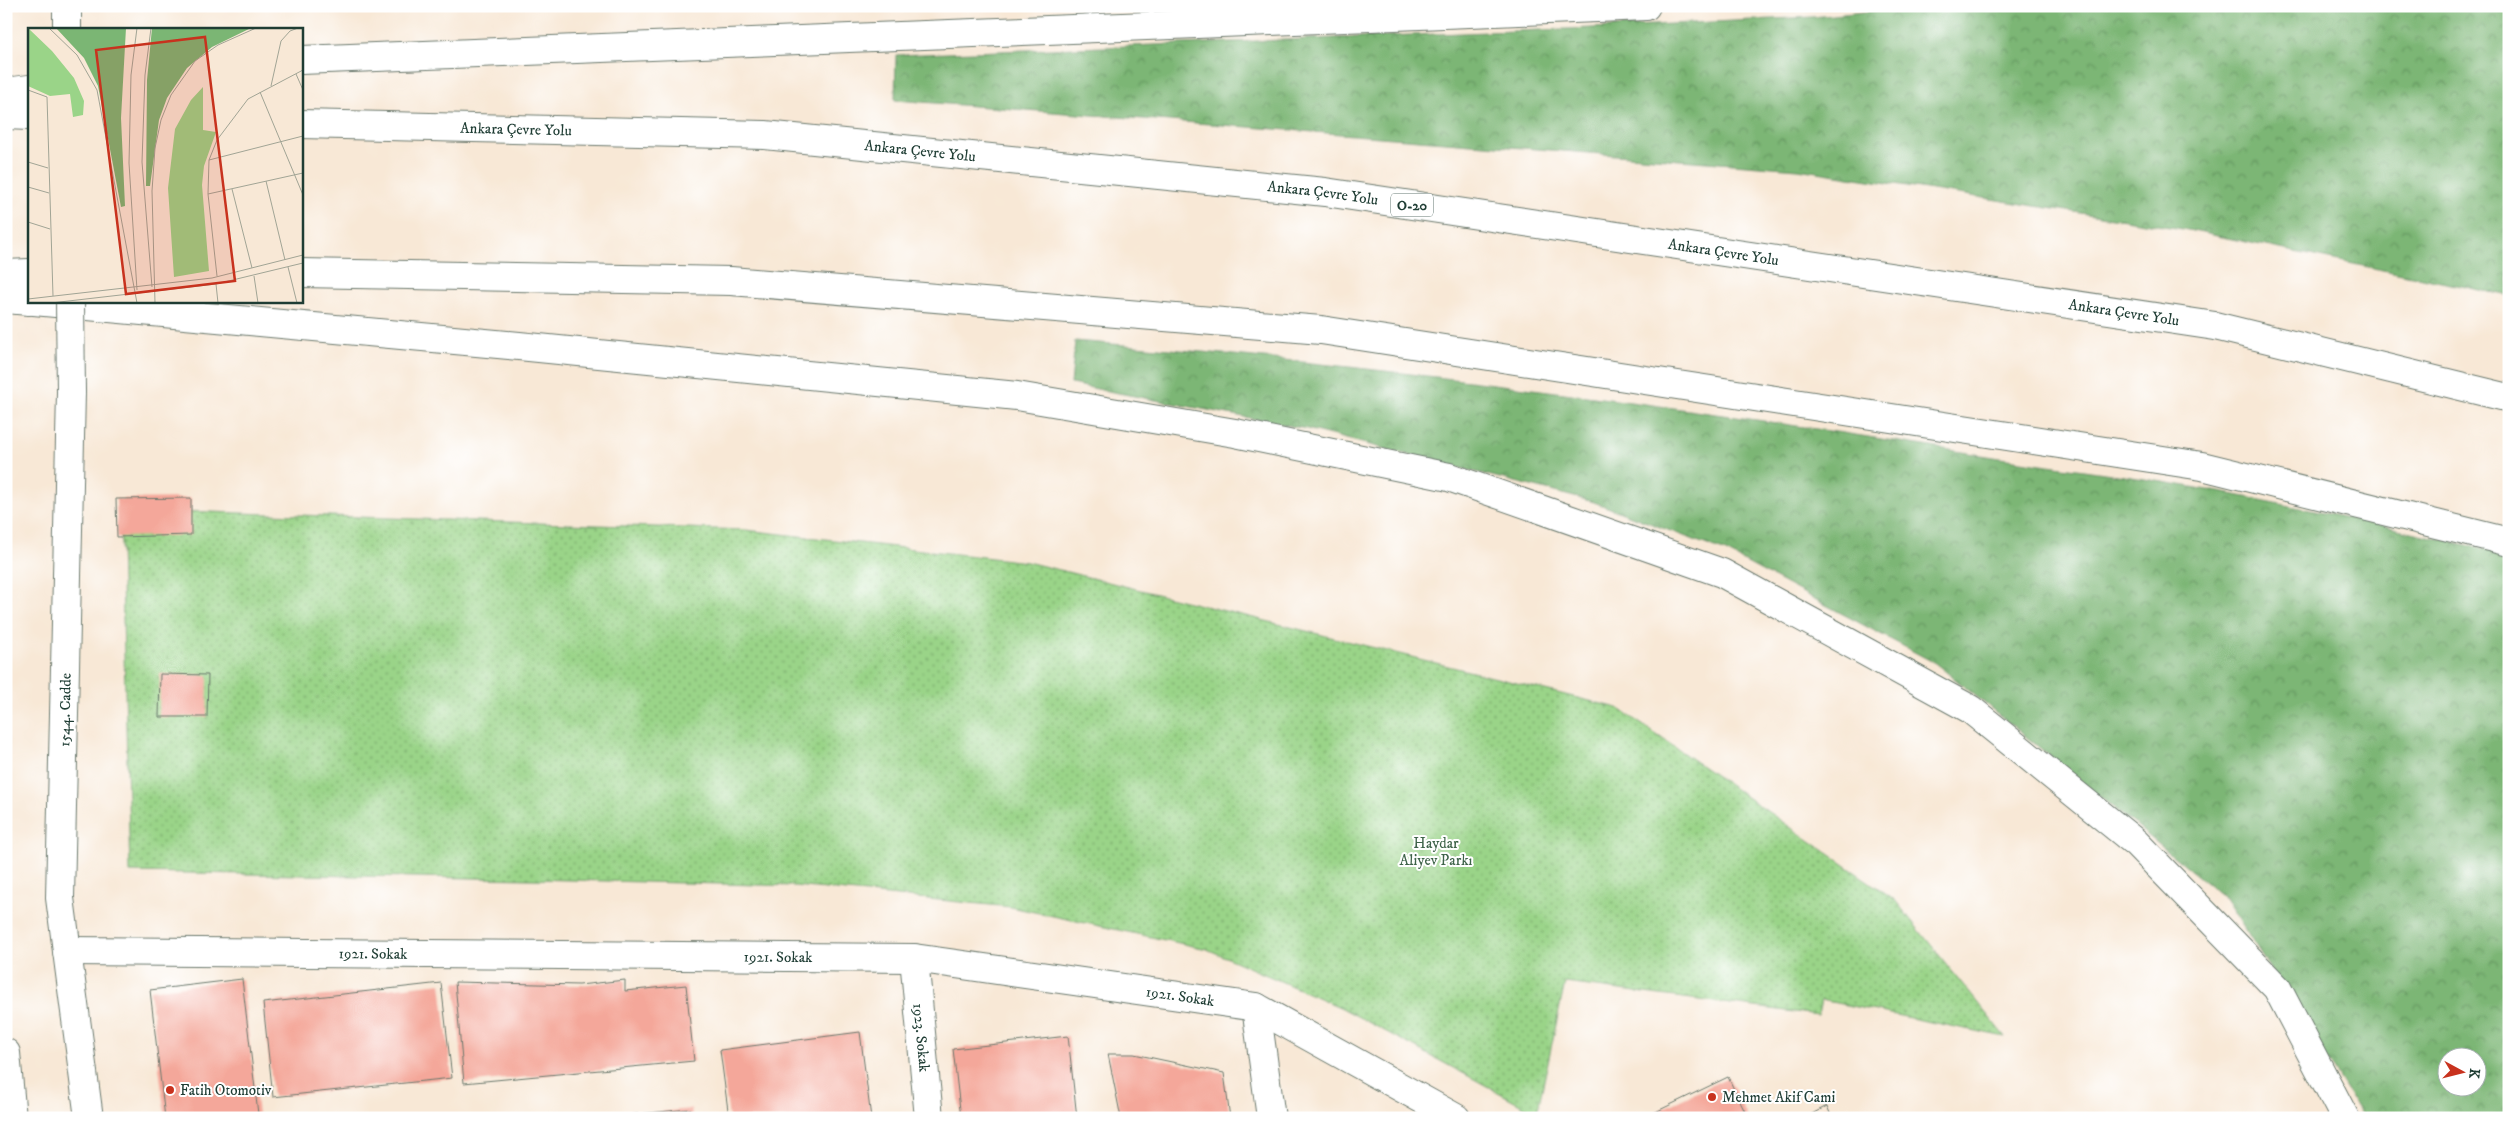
<svg xmlns="http://www.w3.org/2000/svg" width="2515" height="1124" font-family="'IM FELL DW Pica',serif">
	<style>
		.forest { fill: url(#forest-crowns); stroke: #4d7a54; fill-rule: evenodd }
		.park { fill: url(#park-dots); stroke: #5c885e }
		.building { fill: #f4a79a }
		.lines { fill: none; stroke-linecap: round; stroke-linejoin: round }
		.street-casing { stroke: #6b796d; stroke-width: 30 }
		.secondary-casing { stroke: #6b796d; stroke-width: 30 }
		.highway-casing { stroke: #6b796d; stroke-width: 30 }
		.street { stroke: #fff; stroke-width: 28 }
		.secondary { stroke: #fff; stroke-width: 28 }
		.highway { stroke: #fff; stroke-width: 28 }
		.secondary-bridge-casing { stroke: #6b796d; stroke-width: 30; stroke-linecap: butt }
		.secondary-bridge { stroke: #fff; stroke-width: 28 }
		.poi-dot { fill: #c8321e; stroke: #fff; stroke-width: 2 }
		.labels { text-anchor: middle; stroke-width: 4; stroke-linejoin: round; paint-order: stroke }
		.shield { fill: #fff; stroke: #627771; stroke-width: 1 }
		.shield-label { font-size: 14px; font-weight: bold; fill: #1f3d34 }
		.street-label { font-size: 15px; fill: #1f3d34; stroke: #fff }
		.park-label { font-size: 15px; fill: #3e6349; stroke: #fff }
		.poi-label { font-size: 15px; fill: #1f3d34; stroke: #fff; text-anchor: start }
		.inset-road { fill: none; stroke: #a1a495; stroke-width: 1 }
		.view { fill: #c8321e; fill-opacity: 0.15; stroke: #c8321e; stroke-width: 2.5 }
		.inset-edge { fill: none; stroke: #1f3d34; stroke-width: 2.5 }
	</style>
	<defs>
		<pattern id="forest-crowns" width="20" height="18" patternUnits="userSpaceOnUse" patternTransform="scale(1.25)"><rect width="20" height="18" fill="#7bb674"/><path d="M2 6a3 3 0 1 1 6 0M12 15a3 3 0 1 1 6 0" fill="none" stroke="#649560"/></pattern>
		<pattern id="park-dots" width="8" height="8" patternUnits="userSpaceOnUse" patternTransform="scale(1.25)"><rect width="8" height="8" fill="#9ad488"/><path d="M2 2h.1M6 6h.1" fill="none" stroke="#7dad70" stroke-width="1.8" stroke-linecap="round"/></pattern>
	</defs>
	<rect width="100%" height="100%" fill="#fff"/>
	<filter id="ink" filterUnits="userSpaceOnUse"><feTurbulence type="fractalNoise" baseFrequency=".02" numOctaves="2"/><feDisplacementMap in="SourceGraphic" scale="10" xChannelSelector="R" yChannelSelector="G"/><feConvolveMatrix kernelMatrix="1 2 1 2 8 2 1 2 1" color-interpolation-filters="sRGB"/></filter>
	<filter id="wash" filterUnits="userSpaceOnUse"><feTurbulence type="fractalNoise" baseFrequency=".0096" numOctaves="4" result="noise"/><feDisplacementMap in="SourceGraphic" scale="20" xChannelSelector="R" yChannelSelector="G"/><feGaussianBlur stdDeviation="1.12" result="paint"/><feColorMatrix in="noise" values="0 0 0 0 0 0 0 0 0 0 0 0 0 0 0 0 0 1.4 0 .05"/><feComposite in="paint" operator="in"/></filter>
	<g filter="url(#wash)">
		<rect width="100%" height="100%" fill="#f8e8d6"/>
		<!-- forest -->
		<g class="forest">
			<polygon points="1926,6 2509,6 2509,296 2183,229 1798,169 895,100 896,55 1592,28 1812,17"/>
			<path d="M1075,341C1368,364 1660,403 1950,450C2015,461 2080,469 2145,479C2267,499 2388,526 2509,555V1118H2364L2225,898L1935,663L1726,552L1594,502L1307,429L1071,384ZM2448,1056H2478V1086H2448Z"/>
		</g>
		<!-- park -->
		<polygon class="park" points="120,509 746,530 1027,562 1618,708 1894,899 2005,1037 1821,1000 1818,1015 1565,983 1537,1113 1342,1008 1207,949 1011,907 795,886 530,879 130,872"/>
		<g id="blocks">
			<!-- building -->
			<g class="building">
				<polygon points="191,498 191,535 117,537 116,499"/>
				<polygon points="160,674 208,675 207,717 159,717"/>
				<polygon points="242,979 258,1114 227,1118 165,1118 150,990"/>
				<polygon points="625,980 625,991 686,985 694,1061 464,1083 455,982 579,985"/>
				<polygon points="441,983 452,1078 273,1097 263,1003"/>
				<polygon points="860,1032 871,1118 729,1118 720,1050"/>
				<polygon points="1068,1036 1077,1118 961,1118 953,1049"/>
				<polygon points="1108,1054 1134,1054 1224,1073 1230,1118 1121,1118"/>
				<polygon points="1728,1077 1748,1118 1643,1118"/>
				<polygon points="1827,1106 1832,1118 1804,1118"/>
				<polygon points="691,1109 692,1118 616,1118 616,1116"/>
			</g>
		</g>
	</g>
	<g filter="url(#ink)">
		<use href="#blocks" fill-opacity="0" stroke="#6b796d" stroke-width="1"/>
		<g class="lines">
			<defs>
				<g id="street">
					<path id="s1" d="M914,958L929,1118"/>
					<polyline points="1256,1007 1271,1118"/>
				</g>
				<g id="secondary">
					<polyline points="67,6 67,29"/>
					<polyline points="71,392 60,898 89,1118"/>
					<path id="s2" d="M67,951L914,958L1256,1007L1456,1118"/>
					<polyline points="6,1053 12,1118"/>
				</g>
				<g id="highway">
					<polyline points="301,60 1646,6"/>
					<polyline points="6,92 29,89"/>
					<polyline points="6,115 29,116"/>
					<path id="s3" d="M301,124L765,135L1325,192L2215,326L2509,398"/>
					<polyline points="301,273 731,281 1321,330 2202,466 2509,542"/>
					<polyline points="6,274 29,273"/>
					<polyline points="6,299 29,301"/>
					<polyline points="34,301 519,346 1017,396 1235,433 1449,477 1722,573 1970,709 2136,843 2277,988 2345,1118"/>
				</g>
			</defs>
			<!-- street casing -->
			<use href="#street" class="street-casing"/>
			<!-- secondary casing -->
			<use href="#secondary" class="secondary-casing"/>
			<!-- highway casing -->
			<use href="#highway" class="highway-casing"/>
			<!-- street -->
			<use href="#street" class="street"/>
			<!-- secondary -->
			<use href="#secondary" class="secondary"/>
			<!-- highway -->
			<use href="#highway" class="highway"/>
			<defs>
				<polyline id="secondary-bridge" points="70,301 71,392"/>
			</defs>
			<!-- secondary-bridge casing -->
			<use href="#secondary-bridge" class="secondary-bridge-casing"/>
			<!-- secondary-bridge -->
			<use href="#secondary-bridge" class="secondary-bridge"/>
		</g>
	</g>
	<!-- markers -->
	<g class="poi-dot">
		<circle cx="170" cy="1090" r="5"/>
		<circle cx="1712" cy="1097" r="5"/>
	</g>
	<g class="labels">
		<!-- shield labels -->
		<rect class="shield" x="1391" y="193.5" width="42" height="23" rx="4"/>
		<g class="shield-label">
			<text x="1412" y="210">O-20</text>
		</g>
		<!-- street labels -->
		<g class="street-label">
			<text dy="5" stroke="none"><textPath href="#s3" startOffset="215">Ankara Çevre Yolu</textPath></text>
			<text dy="5" stroke="none"><textPath href="#s3" startOffset="620">Ankara Çevre Yolu</textPath></text>
			<text dy="5" stroke="none"><textPath href="#s3" startOffset="1025">Ankara Çevre Yolu</textPath></text>
			<text dy="5" stroke="none"><textPath href="#s3" startOffset="1430">Ankara Çevre Yolu</textPath></text>
			<text dy="5" stroke="none"><textPath href="#s3" startOffset="1835">Ankara Çevre Yolu</textPath></text>
			<text transform="translate(65 710) rotate(-89)" y="5">1544. Cadde</text>
			<text dy="5" stroke="none"><textPath href="#s2" startOffset="306">1921. Sokak</textPath></text>
			<text dy="5" stroke="none"><textPath href="#s2" startOffset="711">1921. Sokak</textPath></text>
			<text dy="5" stroke="none"><textPath href="#s2" startOffset="1116">1921. Sokak</textPath></text>
			<text dy="5" stroke="none"><textPath href="#s1" startOffset="80">1923. Sokak</textPath></text>
		</g>
		<!-- park labels -->
		<g class="park-label">
			<text x="1436" y="848">Haydar<tspan x="1436" dy="17">Aliyev Parkı</tspan></text>
		</g>
		<!-- poi labels -->
		<g class="poi-label">
			<text x="180" y="1095">Fatih Otomotiv</text>
			<text x="1722" y="1102">Mehmet Akif Cami</text>
		</g>
	</g>
	<!-- overview -->
	<g transform="translate(28 28)">
		<rect width="275" height="275" fill="#f8e8d6"/>
		<path d="M28,0H98L93,90L97,178L93,179L70,58L56,30ZM124,0H223L184,19L159,40L139,70L131,92L122,158H118L119,52Z" fill="#7bb674"/>
		<path d="M0,0L24,23L46,50L56,73L55,87L45,89L42,66L22,68L0,58ZM175,59V102L188,104L176,138L174,157L181,243L146,249L140,160L147,101L163,72Z" fill="#9ad488"/>
		<path class="inset-road" d="M21,0L49,27L69,62L109,275M123,0L117,47L114,134L124,259M268,46L275,62M243,58L253,13L262,3L270,0M0,62L19,69L25,268M232,64L275,167M181,132L275,108M0,134L20,140M238,153L257,232M0,159L21,165M204,161L224,240M180,166L275,145M0,194L22,201M260,239L269,275M189,248L180,166L181,132L189,112L220,71L275,42M226,248L230,275M188,256L190,275M109,262L101,135L103,47L109,0M0,271L184,250L275,227M23,275L188,256L275,235M127,275L124,163L127,120L133,92L143,67L167,33L190,17L228,0"/>
		<path class="view" d="M177,9L207,253L98,266L68,22Z"/>
		<rect width="275" height="275" class="inset-edge"/>
	</g>
	<!-- margin -->
	<rect width="2515" height="1124" fill="none" stroke="#fff" stroke-width="25"/>
	<!-- north arrow -->
	<g transform="translate(2462 1072) rotate(97)"><circle r="24" fill="#ffffff" stroke="#a5b1ae"/>
	<path d="M0-4L9 19L0 12L-9 19Z" fill="#c8321e"/>
	<text y="-8" font-size="14" font-weight="bold" text-anchor="middle" fill="#1f3d34">K</text>
	</g>
</svg>
